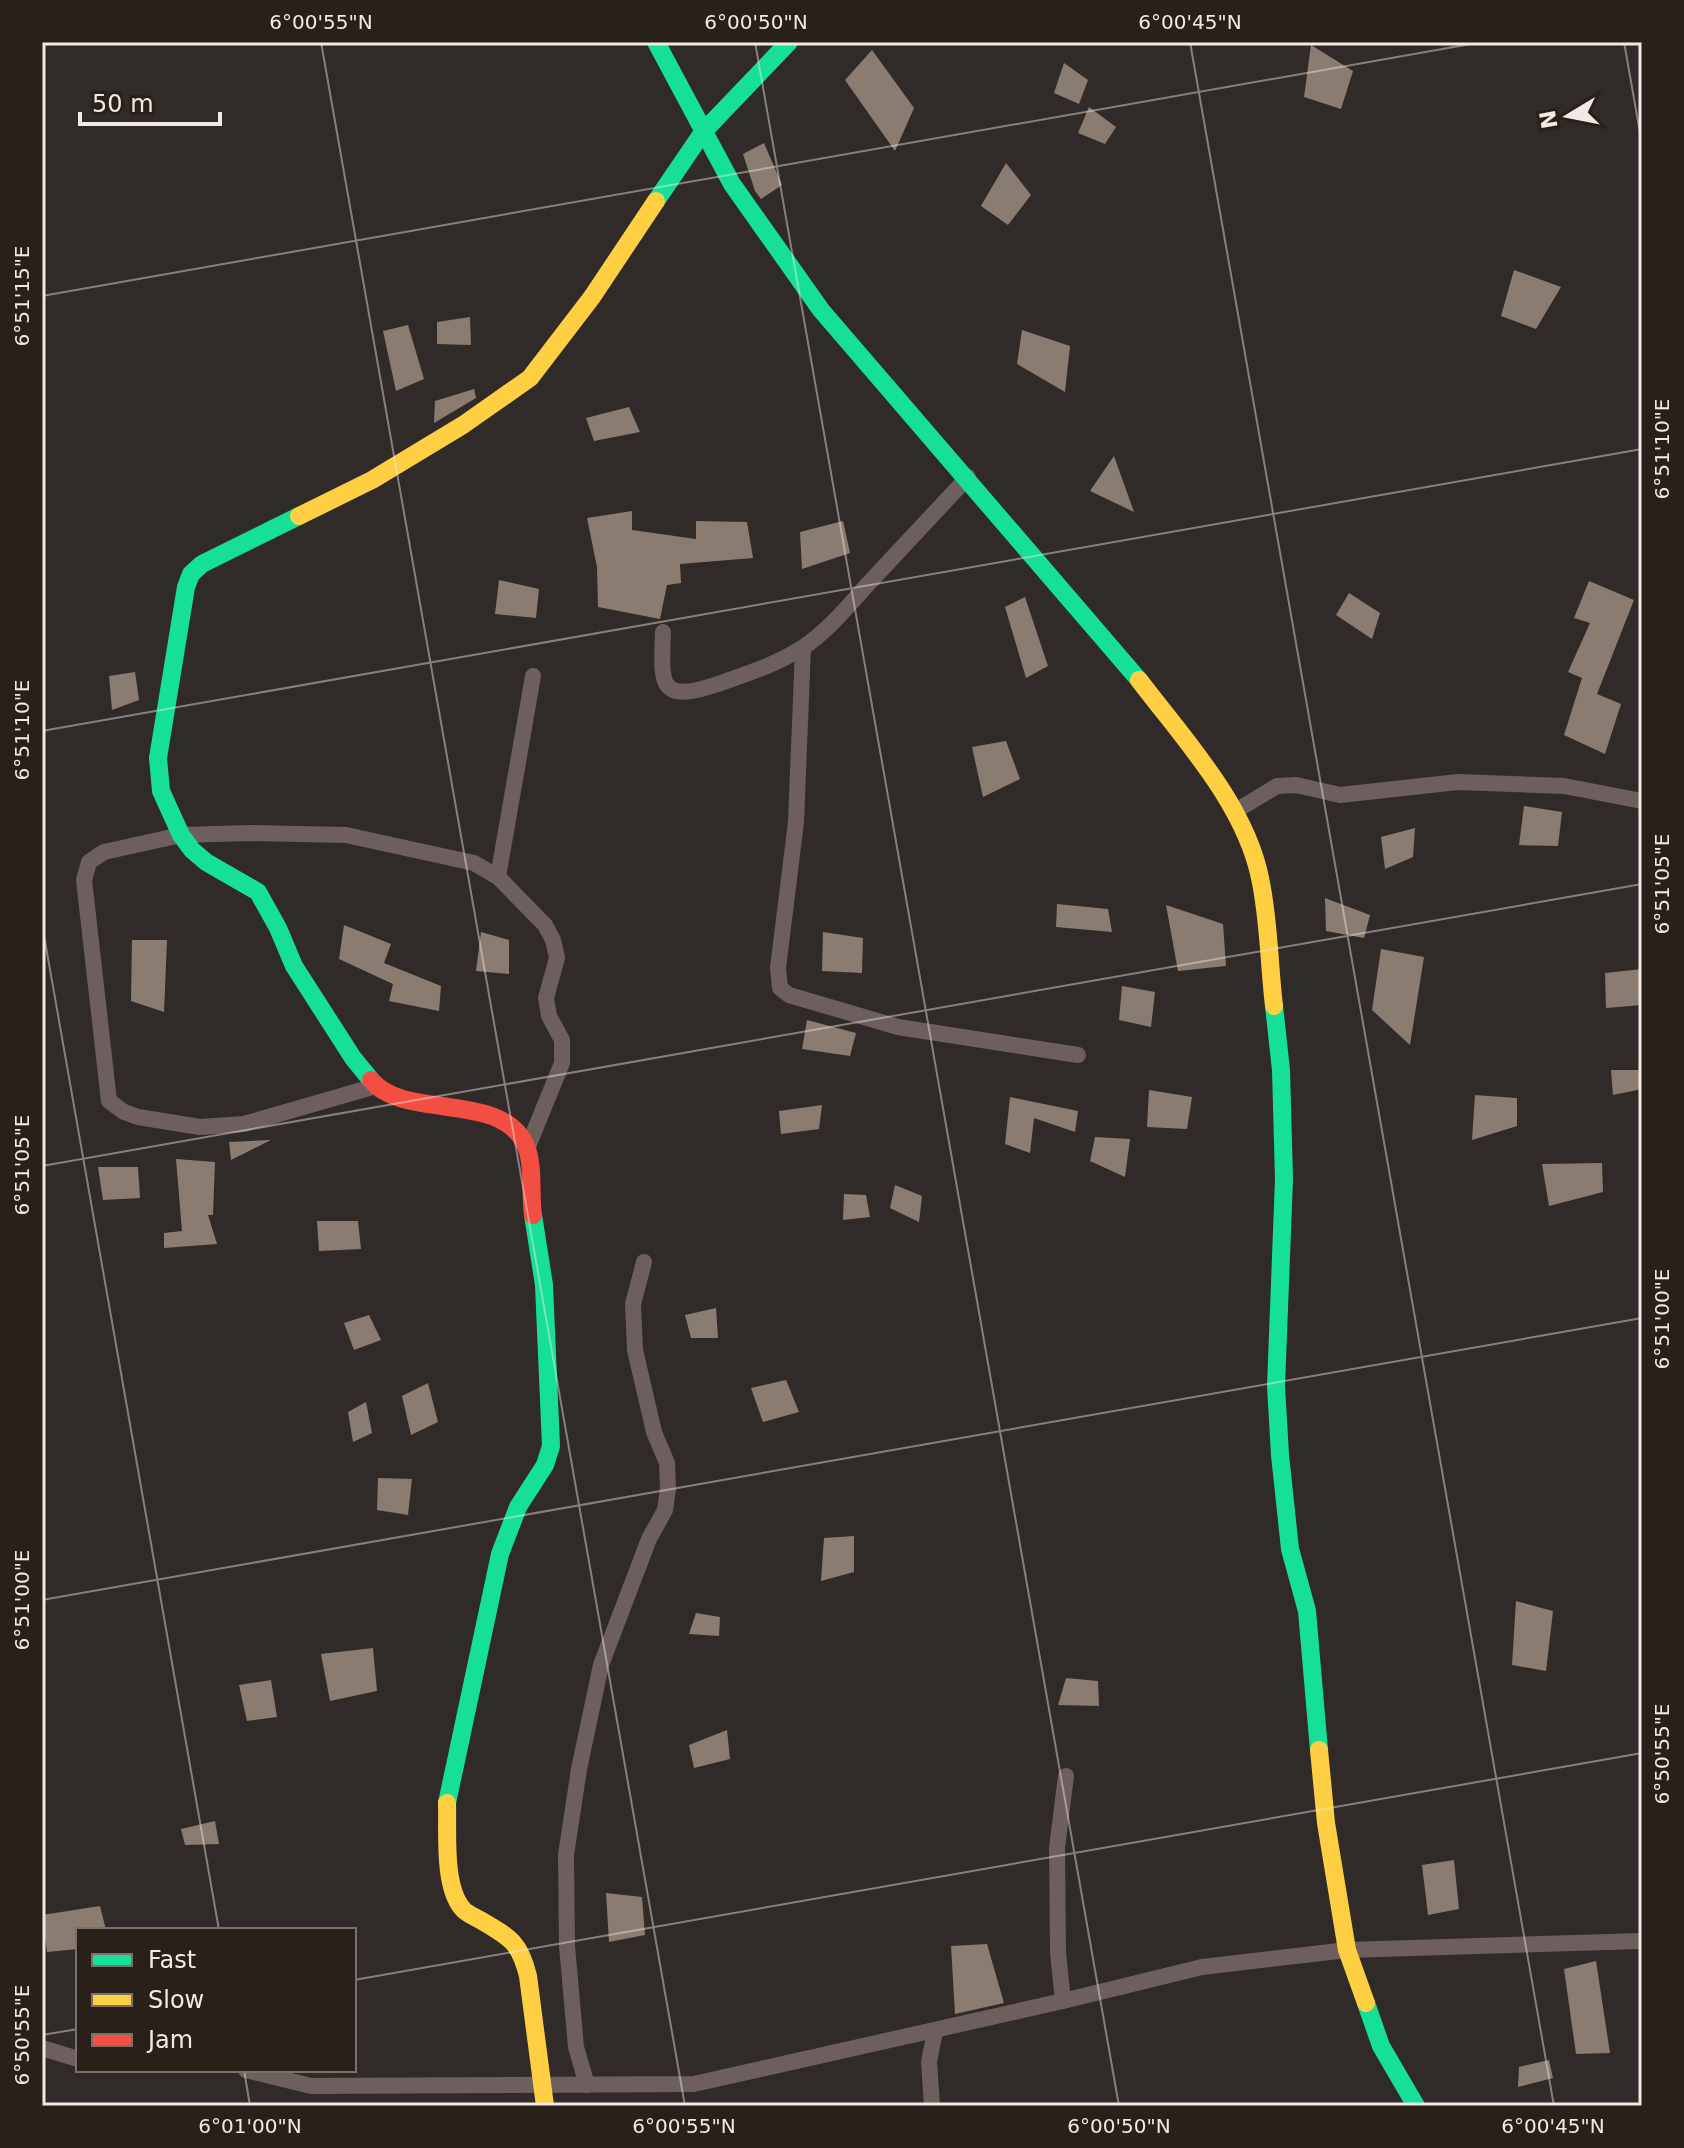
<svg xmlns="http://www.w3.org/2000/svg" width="1684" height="2148" font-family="'DejaVu Sans',sans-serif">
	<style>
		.building { fill: #8a7c71 }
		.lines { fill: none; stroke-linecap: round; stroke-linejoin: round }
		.street { stroke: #6c5f5e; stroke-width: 16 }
		.fast { stroke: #16e098; stroke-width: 18 }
		.slow { stroke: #ffcf43; stroke-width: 18 }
		.jam { stroke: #f24e42; stroke-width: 18 }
		.ticks { fill: none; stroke: #f0e9e5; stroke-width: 2; stroke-opacity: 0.45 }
		.neatline { fill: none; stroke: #f0e9e5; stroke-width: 3 }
		.ticks-label { font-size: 20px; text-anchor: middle; fill: #f0e9e5 }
	</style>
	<rect width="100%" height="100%" fill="#302b28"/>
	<!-- building -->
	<g class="building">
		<polygon points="1311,45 1353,71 1341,109 1304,97"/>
		<polygon points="872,50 914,108 895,151 845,80"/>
		<polygon points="1064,63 1088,80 1079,104 1054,93"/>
		<polygon points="1089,107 1116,127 1105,144 1078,133"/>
		<polygon points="764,143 782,185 761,199 755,191 743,154"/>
		<polygon points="1006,163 1031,195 1008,225 981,206"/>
		<polygon points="1514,270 1561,287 1536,329 1501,316"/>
		<polygon points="470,317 471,345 437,344 437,322"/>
		<polygon points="408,325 424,379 396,391 383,331"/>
		<polygon points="1022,330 1070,346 1065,392 1017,364"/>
		<polygon points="474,389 476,398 434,423 435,401"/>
		<polygon points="629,407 640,432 594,441 586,418"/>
		<polygon points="1114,456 1134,512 1090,491"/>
		<polygon points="632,511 632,530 696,539 696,521 747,522 753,558 680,564 681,583 667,585 660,619 598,607 597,567 587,518"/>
		<polygon points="843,521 850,553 802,569 800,532"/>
		<polygon points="499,580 539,589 536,618 495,614"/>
		<polygon points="1589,581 1634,600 1597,694 1621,704 1605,754 1564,735 1582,678 1568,672 1590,623 1574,618"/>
		<polygon points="1349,593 1380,613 1372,639 1336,615"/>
		<polygon points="1025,597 1048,666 1026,678 1005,607"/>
		<polygon points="135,672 139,700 112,710 109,676"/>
		<polygon points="1006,741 1020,779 983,797 972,747"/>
		<polygon points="1524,806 1562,812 1558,846 1519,845"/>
		<polygon points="1415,828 1413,857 1385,869 1381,837"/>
		<polygon points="1325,898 1370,915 1364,938 1326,931"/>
		<polygon points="1057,904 1108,909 1112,932 1056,927"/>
		<polygon points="1166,905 1223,924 1226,966 1178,971"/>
		<polygon points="344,925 391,944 384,963 441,986 439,1011 389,1001 393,984 339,959"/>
		<polygon points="481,932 509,940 509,974 476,971"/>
		<polygon points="823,932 863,938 862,973 822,971"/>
		<polygon points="132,940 167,940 164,1012 131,1001"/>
		<polygon points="1381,949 1424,957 1410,1045 1372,1010"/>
		<polygon points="1642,969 1642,1005 1606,1008 1605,973"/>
		<polygon points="1122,986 1155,992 1151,1027 1119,1020"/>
		<polygon points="807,1020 856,1033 850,1056 802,1049"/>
		<polygon points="1611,1070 1642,1070 1642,1089 1613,1095"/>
		<polygon points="1149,1090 1192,1097 1187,1129 1147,1127"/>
		<polygon points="1475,1095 1517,1098 1517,1126 1472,1140"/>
		<polygon points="1010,1097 1078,1111 1075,1132 1034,1118 1030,1153 1005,1144"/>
		<polygon points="822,1105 819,1129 781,1134 779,1111"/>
		<polygon points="1095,1137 1130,1139 1125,1177 1090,1161"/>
		<polygon points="271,1140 231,1160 229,1142"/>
		<polygon points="176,1159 215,1162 213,1215 208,1215 217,1244 164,1248 164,1233 182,1231"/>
		<polygon points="1602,1163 1603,1192 1549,1206 1542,1164"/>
		<polygon points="98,1167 138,1167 140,1198 103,1200"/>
		<polygon points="895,1185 922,1196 919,1222 890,1208"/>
		<polygon points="844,1194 866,1195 870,1217 843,1220"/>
		<polygon points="317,1221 358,1221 361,1249 319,1251"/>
		<polygon points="716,1308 718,1338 691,1338 685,1315"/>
		<polygon points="369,1315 381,1340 354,1350 344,1323"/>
		<polygon points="786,1380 799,1412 763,1422 751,1388"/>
		<polygon points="428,1383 438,1422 411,1435 402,1396"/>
		<polygon points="366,1402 372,1433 353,1442 348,1412"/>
		<polygon points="378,1478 412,1479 408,1515 377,1510"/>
		<polygon points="854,1536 854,1572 821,1581 824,1538"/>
		<polygon points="1516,1601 1553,1611 1546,1671 1512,1665"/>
		<polygon points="696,1613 720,1617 719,1636 689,1634"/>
		<polygon points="373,1648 377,1691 330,1701 321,1654"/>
		<polygon points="1066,1678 1098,1681 1099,1706 1058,1705"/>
		<polygon points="271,1680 277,1717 247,1721 239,1685"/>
		<polygon points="727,1730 730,1759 694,1768 689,1745"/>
		<polygon points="215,1821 219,1844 185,1845 181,1829"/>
		<polygon points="1454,1860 1459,1909 1428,1915 1422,1865"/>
		<polygon points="606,1893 642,1897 645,1935 609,1942"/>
		<polygon points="100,1906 106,1930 78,1930 78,1949 47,1952 42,1915"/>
		<polygon points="987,1944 1004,2003 955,2014 951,1946"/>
		<polygon points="1596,1961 1610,2053 1576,2054 1564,1969"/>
		<polygon points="1549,2060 1553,2078 1518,2087 1519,2067"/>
	</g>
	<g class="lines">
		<!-- street -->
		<g class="street">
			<path d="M663,632C661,685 658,704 718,684C747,674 777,664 802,648C827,632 848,606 868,584C901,549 934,513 968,477"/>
			<polyline points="803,648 796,822 778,968 780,988 789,995 898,1027 1078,1055"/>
			<polyline points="1234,812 1277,786 1296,785 1340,795 1458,782 1564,786 1642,801"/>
			<polyline points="498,877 533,676"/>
			<polyline points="376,1086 244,1124 200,1127 138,1117 124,1112 109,1101 84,880 89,862 104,852 181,835 250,833 346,835 474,863 498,877 545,925 553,940 557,958 546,998 549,1016 562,1040 562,1063 527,1149"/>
			<polyline points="1063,2001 1058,1953 1057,1848 1066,1776"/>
			<polyline points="42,2048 78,2059"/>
			<polyline points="246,2070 311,2086 694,2084 1063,2001 1202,1967 1347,1950 1642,1941"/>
			<polyline points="587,2085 576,2047 567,1946 566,1855 579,1769 601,1665 649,1539 665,1510 668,1489 667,1463 654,1432 635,1350 633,1304 644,1262"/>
			<polyline points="932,2106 929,2062 935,2031"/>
		</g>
		<!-- fast -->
		<g class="fast">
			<polyline points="656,42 732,184 821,310 1139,680"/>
			<polyline points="656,201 703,132 789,42"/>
			<polyline points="299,516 202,564 191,574 186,587 158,758 161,791 181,835 192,850 206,862 258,892 278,928 294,966 353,1058 371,1080"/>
			<polyline points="1274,1006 1281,1070 1284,1179 1276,1386 1280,1455 1290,1549 1307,1611 1319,1750"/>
			<polyline points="447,1803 500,1554 518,1507 545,1465 551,1446 544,1285 533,1215"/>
			<polyline points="1366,2003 1381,2046 1416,2106"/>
		</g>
		<!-- slow -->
		<g class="slow">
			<polyline points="299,516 372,480 463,425 530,378 592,297 656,201"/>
			<path d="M1139,680C1183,738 1245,804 1260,878C1269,919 1269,964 1274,1006"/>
			<polyline points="1319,1750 1326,1823 1347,1950 1366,2003"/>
			<path d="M447,1803C448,1832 443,1885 462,1908C466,1914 476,1917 482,1921C511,1938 520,1943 528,1976L545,2106"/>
		</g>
		<!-- jam -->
		<path class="jam" d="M371,1080C404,1121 502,1090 526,1146C534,1166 530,1194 533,1215"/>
	</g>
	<!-- ticks -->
	<path class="ticks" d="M321,42L685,2106M755,42L1119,2106M1190,42L1554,2106M1624,42L1642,144M42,296L1482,42M42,731L1642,449M42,924L219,1930M42,1166L1642,884M42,1600L1642,1318M354,1980L1642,1753M42,2035L78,2029M244,2070L250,2106"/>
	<!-- border -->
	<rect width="1684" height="2148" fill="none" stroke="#2a201a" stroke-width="88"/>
	<!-- legend -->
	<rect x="76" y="1928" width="280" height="144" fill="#2a201a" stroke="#79706b" stroke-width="2"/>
	<rect x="92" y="1954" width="40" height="12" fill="#16e098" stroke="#79706b" stroke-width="2"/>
	<text x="148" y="1968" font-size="24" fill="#f0e9e5">Fast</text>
	<rect x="92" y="1994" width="40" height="12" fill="#ffcf43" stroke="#79706b" stroke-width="2"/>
	<text x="148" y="2008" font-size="24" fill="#f0e9e5">Slow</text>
	<rect x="92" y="2034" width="40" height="12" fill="#f24e42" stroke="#79706b" stroke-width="2"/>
	<text x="148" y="2048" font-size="24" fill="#f0e9e5">Jam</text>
	<!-- north arrow -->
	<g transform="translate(1568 116) rotate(260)" stroke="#2a201a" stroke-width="6" paint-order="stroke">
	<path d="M0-6L14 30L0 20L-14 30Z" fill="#f0e9e5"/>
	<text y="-12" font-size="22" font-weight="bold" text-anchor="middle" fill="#f0e9e5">N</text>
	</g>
	<!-- scale -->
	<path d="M80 112v12h140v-12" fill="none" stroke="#f0e9e5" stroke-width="4"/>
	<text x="92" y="112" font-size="24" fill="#f0e9e5" stroke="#2a201a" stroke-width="6" paint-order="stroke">50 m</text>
	<rect x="44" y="44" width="1596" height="2060" class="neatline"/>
	<g class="ticks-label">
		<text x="321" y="29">6°00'55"N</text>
		<text x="756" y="29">6°00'50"N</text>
		<text x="1190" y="29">6°00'45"N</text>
		<text transform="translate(22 296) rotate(-90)" y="7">6°51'15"E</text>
		<text transform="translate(1662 449) rotate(-90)" y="7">6°51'10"E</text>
		<text transform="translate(22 730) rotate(-90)" y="7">6°51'10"E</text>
		<text transform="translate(1662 884) rotate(-90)" y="7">6°51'05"E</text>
		<text transform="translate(22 1165) rotate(-90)" y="7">6°51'05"E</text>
		<text transform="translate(1662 1319) rotate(-90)" y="7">6°51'00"E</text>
		<text transform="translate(22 1600) rotate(-90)" y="7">6°51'00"E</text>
		<text transform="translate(1662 1754) rotate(-90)" y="7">6°50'55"E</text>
		<text transform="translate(22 2035) rotate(-90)" y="7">6°50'55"E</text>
		<text x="250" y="2133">6°01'00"N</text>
		<text x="684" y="2133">6°00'55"N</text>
		<text x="1119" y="2133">6°00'50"N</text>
		<text x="1553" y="2133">6°00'45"N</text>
	</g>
</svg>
